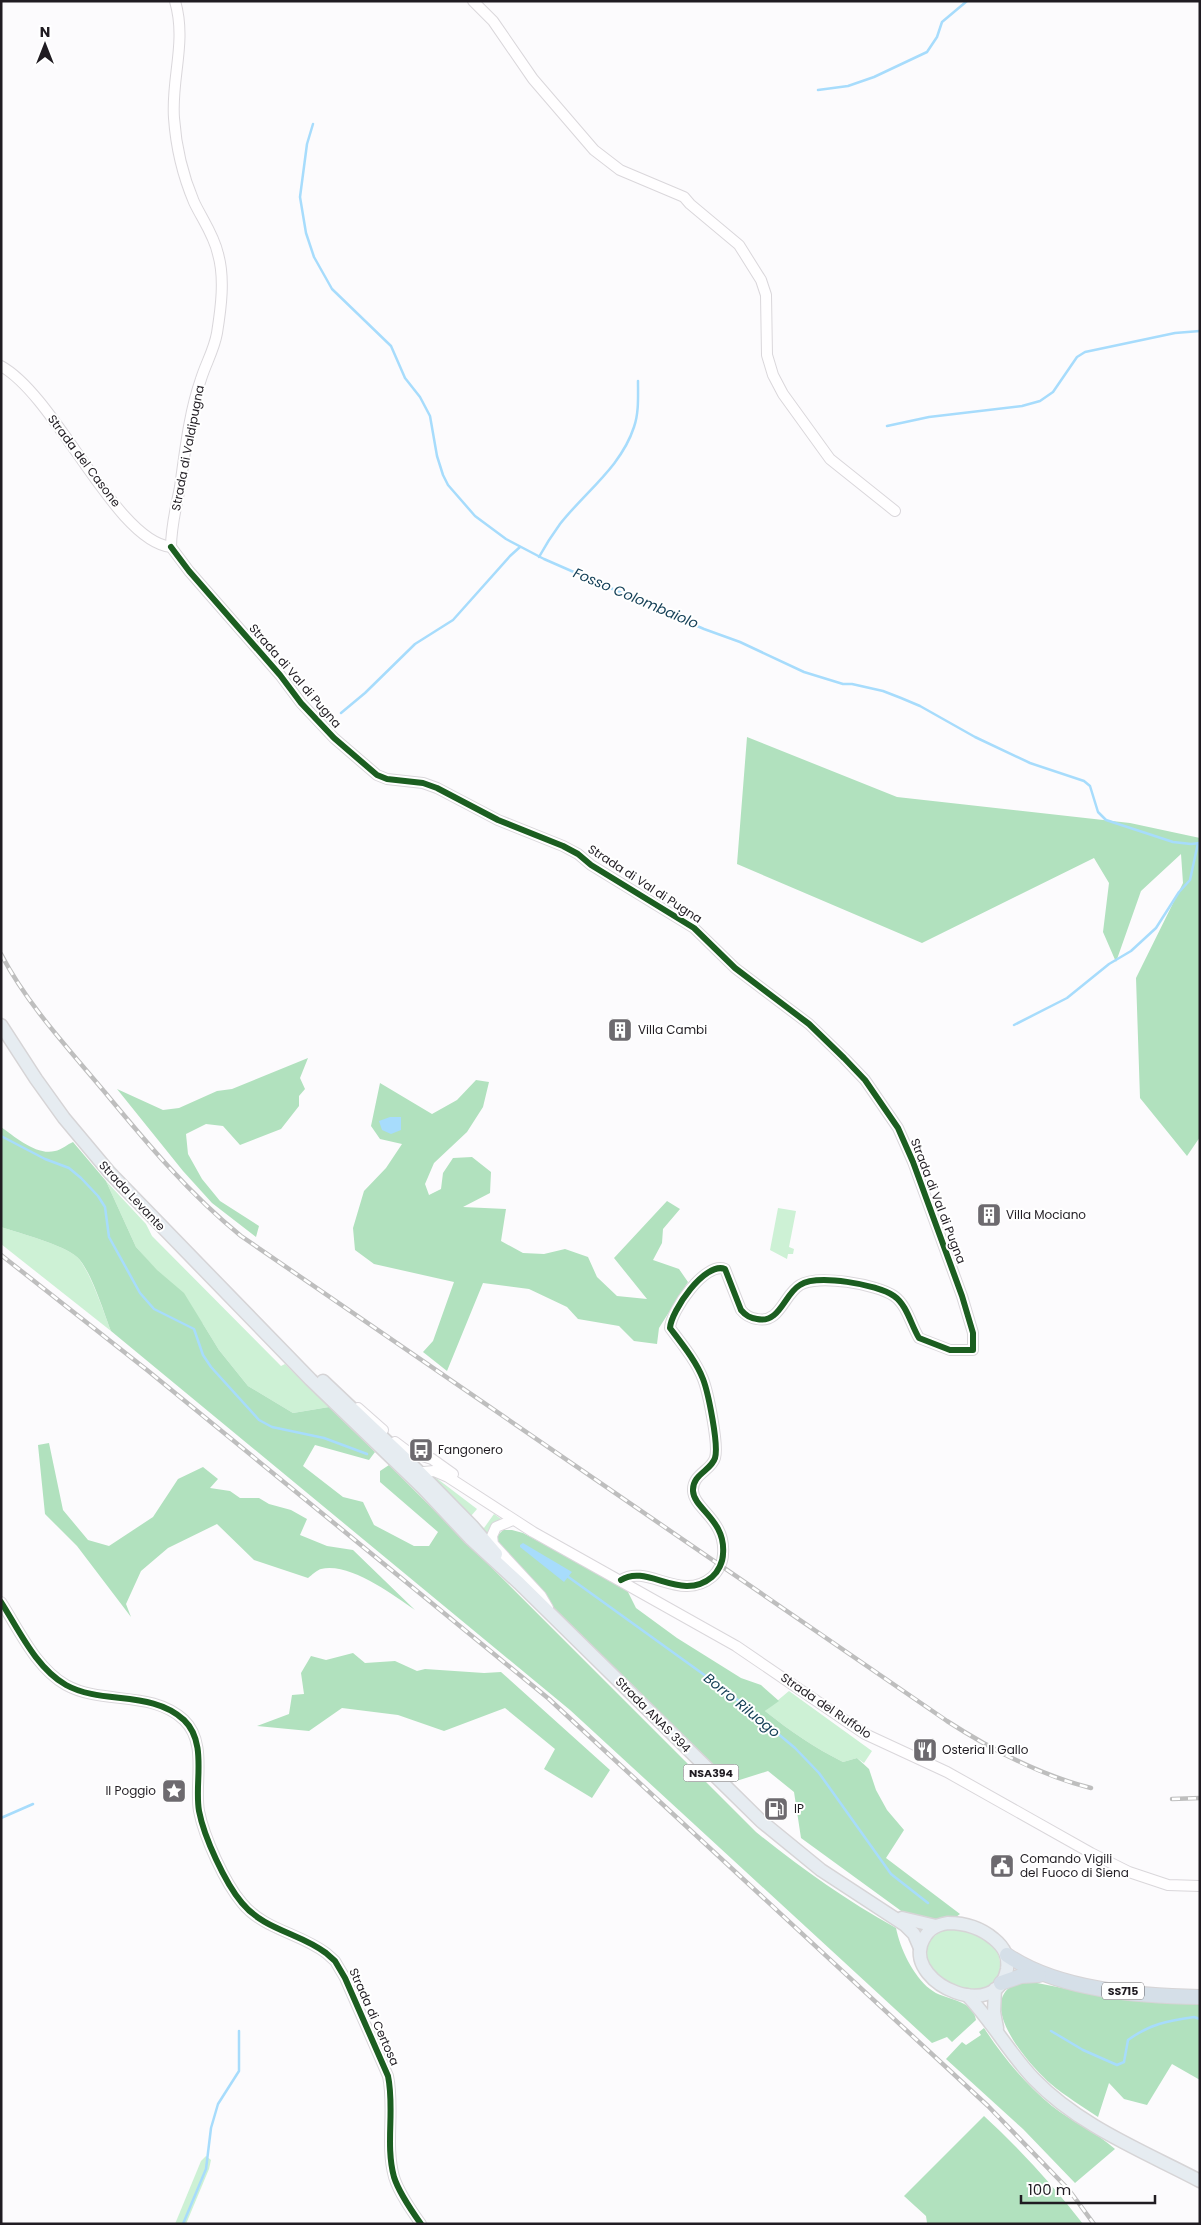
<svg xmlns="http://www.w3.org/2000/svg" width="1201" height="2225" font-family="Poppins,sans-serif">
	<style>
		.green { fill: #cdf1d5 }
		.forest { fill: #b1e1be }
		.water { fill: #a7dcfc }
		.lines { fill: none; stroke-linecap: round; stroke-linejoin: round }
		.stream { stroke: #a7dcfc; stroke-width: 2.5 }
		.minor-casing { stroke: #dad7db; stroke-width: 12 }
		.major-casing { stroke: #d6d4d6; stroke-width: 15 }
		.highway-casing { stroke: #d6d4d6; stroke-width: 16 }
		.minor { stroke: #fffeff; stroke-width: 10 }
		.major { stroke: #e6ecf1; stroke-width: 12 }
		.highway { stroke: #d5dfe8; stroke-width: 14 }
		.rail-casing { stroke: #bebebe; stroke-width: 4.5 }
		.rail { stroke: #fff; stroke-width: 2.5; stroke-dasharray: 8; stroke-linecap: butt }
		.cycleway-casing { stroke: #fff; stroke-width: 9 }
		.cycleway { stroke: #1b5e20; stroke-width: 6 }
		.labels { text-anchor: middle; stroke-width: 4; stroke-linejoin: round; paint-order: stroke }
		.shield { fill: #fff; stroke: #636064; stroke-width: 1 }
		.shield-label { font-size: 11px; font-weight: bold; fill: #201c22 }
		.street-label { font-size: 12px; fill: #201c22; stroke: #fff }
		.poi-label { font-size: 12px; fill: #201c22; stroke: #fff; text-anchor: start }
		.water-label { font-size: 14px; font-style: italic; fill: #164158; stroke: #fff }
	</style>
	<rect width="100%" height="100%" fill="#fcfbfd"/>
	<!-- green -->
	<g class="green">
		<polygon points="106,1181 146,1224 152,1236 281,1366 285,1364 329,1407 293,1413 248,1386 219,1350 203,1324 136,1247"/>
		<polygon points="778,1208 796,1211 789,1247 794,1249 793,1254 788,1254 787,1259 770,1250"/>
		<path d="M1,1227C19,1233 64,1245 77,1257C90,1270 104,1313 111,1331L1,1244Z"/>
		<polygon points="427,1477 435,1477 477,1509 471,1516 484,1528 494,1514 501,1519 493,1524 486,1537"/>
		<path d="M789,1691L872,1751L864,1763L857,1758L843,1762C815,1748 790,1731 765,1711Z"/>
		<path d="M951,1928C965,1930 978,1932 990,1942C1005,1954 1005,1988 981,1990C943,1993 896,1945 951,1928Z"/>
		<polygon points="206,2156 211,2160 209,2169 186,2224 175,2224 201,2161"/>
	</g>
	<!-- forest -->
	<g class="forest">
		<polygon points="747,737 897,797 1130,823 1200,838 1200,1137 1187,1156 1140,1098 1136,978 1183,883 1181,854 1141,891 1116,962 1103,932 1109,883 1094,858 922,943 737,864"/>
		<polygon points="308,1058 300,1078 305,1089 299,1096 299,1106 281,1129 240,1145 223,1126 206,1124 186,1134 188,1154 202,1179 220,1201 259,1226 256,1237 212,1203 183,1171 117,1089 163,1110 179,1108 217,1091 232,1089"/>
		<polygon points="476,1080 489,1082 483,1107 467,1132 434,1163 425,1184 429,1195 441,1189 443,1173 453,1158 472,1157 491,1172 490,1193 463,1207 506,1209 501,1241 523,1253 544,1254 565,1249 588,1257 597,1277 617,1296 647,1299 614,1258 667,1201 680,1209 663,1229 662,1243 653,1260 679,1269 688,1282 659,1328 657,1344 634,1341 619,1326 578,1319 567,1307 529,1289 483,1283 447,1371 423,1352 433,1341 454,1282 374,1264 355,1250 353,1228 364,1191 386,1168 402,1144 380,1139 371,1126 380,1083 432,1114 457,1100"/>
		<path d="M1,1127C15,1137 37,1156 55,1151C61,1150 68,1144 73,1142L106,1181L136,1247L157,1270L184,1293L219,1350L248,1386L293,1413L329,1407L375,1452L369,1460L315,1445L303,1466L343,1497L363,1502L374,1525L414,1546H429L438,1532L380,1482V1471L389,1465L756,1832C802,1869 844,1899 896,1928C900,1948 913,1976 930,1989C944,2001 973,1998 976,2020L952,2042L947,2037L932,2043L570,1710L111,1331C104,1313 91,1270 77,1257C64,1245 19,1233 1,1227Z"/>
		<path d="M49,1443L63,1510L88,1540L109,1546L153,1517L178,1479L203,1467L218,1479L210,1488L230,1491L240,1498H259L269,1504L291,1510L307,1519L300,1535L327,1546L353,1550L415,1610C393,1595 350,1562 321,1569C317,1570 312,1575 308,1578L254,1560L217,1524L168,1548L141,1571L126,1604L131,1617L77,1546L45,1514L38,1445Z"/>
		<path d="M503,1530H512L523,1533L626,1588L636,1608L677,1638L741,1678L761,1685L779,1701L765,1711C790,1731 815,1748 843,1762L857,1758L869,1769L876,1790L887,1810L904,1830L886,1858L960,1914L956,1917L934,1920L904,1913L801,1838L794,1792L768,1771L730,1783L555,1612L501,1548L498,1542V1535Z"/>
		<polygon points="353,1653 365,1663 395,1661 417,1671 425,1669 484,1673 501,1672 610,1770 592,1798 544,1769 555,1749 505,1708 444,1731 398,1715 342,1708 309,1731 257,1726 289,1714 292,1695 304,1694 301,1673 311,1656 326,1660"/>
		<path d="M1027,1981L1108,1997L1200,2004V2080L1172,2064L1147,2105L1124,2099L1109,2083L1098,2117C1082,2106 1065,2096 1051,2084C1032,2068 981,2011 1009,1988C1013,1984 1021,1983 1027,1981Z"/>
		<path d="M984,2028C1003,2057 1025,2084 1052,2106C1072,2122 1096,2132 1115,2149L1075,2183L1023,2129L946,2059L962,2042L966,2045L981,2035L979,2032Z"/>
		<path d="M984,2116C1020,2149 1053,2185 1083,2224L927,2223L926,2216L904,2196Z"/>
	</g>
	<!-- water -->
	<g class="water">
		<polygon points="390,1117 401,1117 401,1130 391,1134 382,1130 379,1121"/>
		<polygon points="523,1543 572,1572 564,1582 520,1547 520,1545"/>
	</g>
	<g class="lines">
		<!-- stream -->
		<g class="stream">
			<polyline points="818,90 848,86 874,77 927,52 937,37 942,22 967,1"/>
			<polyline points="313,124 307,144 300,197 306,233 314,257 332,289 391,346 405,378 420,397 430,416 437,456 443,475 448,485 475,516 506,539 544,559 704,629 740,642 804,672 843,684 852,684 883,691 901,698 920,706 975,737 1030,763 1084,781 1090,786 1098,812 1106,820 1173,842 1191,844 1200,843"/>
			<polyline points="887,426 929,417 1022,406 1040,401 1053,392 1077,357 1085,352 1175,333 1200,331"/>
			<path d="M539,557C545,546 552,535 560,524C585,492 621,467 634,427C639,413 638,396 638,381"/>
			<polyline points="341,713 365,693 415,644 453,620 510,556 520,547"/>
			<polyline points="1014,1025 1067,998 1109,964 1131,951 1156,928 1179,892 1190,880 1198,843"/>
			<polyline points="1,1136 45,1159 69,1168 81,1178 98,1196 105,1207 109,1237 140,1293 154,1309 194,1329 203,1355 211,1367 259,1420 272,1427 324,1438 367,1454"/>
			<polyline points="567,1576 728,1692 795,1748 819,1773 891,1874 928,1903"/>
			<polyline points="1,1818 33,1804"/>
			<path d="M1051,2031L1083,2050L1117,2065L1124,2062L1128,2040C1150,2024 1167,2021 1194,2017L1200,2019"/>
			<polyline points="183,2224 206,2169 211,2128 218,2104 239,2071 239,2031"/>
		</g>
		<defs>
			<g id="minor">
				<polyline points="473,1 493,21 533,79 594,150 620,170 684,197 690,204 739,245 761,280 766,295 767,355 773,375 783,394 830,459 895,511"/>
				<path d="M1,366C57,397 115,541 171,547"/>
				<path d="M171,547L189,571L280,675L301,703L334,738L377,775L387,779L423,783L437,788L498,820L563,846L578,854L591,865L694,928L735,968L809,1024L844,1058L865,1080L898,1128L913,1162L962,1296L973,1333V1350H950L919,1338C911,1325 907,1305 894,1296C877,1284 817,1274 800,1285C784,1294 780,1324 757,1319C750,1318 746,1316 741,1310L725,1269C705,1261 671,1311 670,1328C682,1344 696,1361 703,1379C708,1392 719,1445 715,1458C711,1471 692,1474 693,1491C694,1509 726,1520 723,1554C723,1562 718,1572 712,1577C681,1603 647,1563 621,1580"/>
				<path d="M171,547C171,527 176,507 180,487C185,452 189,413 201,379C206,363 214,350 217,333C221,308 225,278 218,254C214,235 202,219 194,202C183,176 176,147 174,118C171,78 187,42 175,1"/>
				<polyline points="358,1408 383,1430"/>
				<polyline points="395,1442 407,1451 432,1459 453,1474"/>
				<polyline points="414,1473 434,1471 448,1477 533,1532 736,1646 865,1734 947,1772 1091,1853 1129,1872 1168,1885 1200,1886"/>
				<polyline points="513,1520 496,1527 492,1536 493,1544 541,1596 548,1608"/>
				<path d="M1,1602C19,1630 36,1668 66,1685C102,1705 152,1690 184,1720C208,1743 194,1783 199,1811C204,1837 225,1883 242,1903C264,1930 300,1933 326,1953L335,1961L345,1978L388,2076C395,2109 385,2144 394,2177C399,2193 411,2210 421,2224"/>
			</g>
			<g id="major">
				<polyline points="1,1025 36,1079 64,1118 110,1173 311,1380 423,1488 470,1538 519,1583 761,1821 821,1870 905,1925 914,1934 920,1948"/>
				<polyline points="323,1381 419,1472 472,1526 496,1554"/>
				<polyline points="902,1918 936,1926"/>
				<path d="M948,1923C966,1923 981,1928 994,1939C1004,1947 1009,1956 1007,1969C997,2023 909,1985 921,1945C926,1931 934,1925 948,1923Z"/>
				<polyline points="995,1989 994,2012 997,2028"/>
				<path d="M967,1995C992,2021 1009,2053 1034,2079C1079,2126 1143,2151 1200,2181"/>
			</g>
			<g id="highway">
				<path d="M1007,1955C1058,1990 1139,1996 1200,1997"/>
				<polyline points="1001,1983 1021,1976 1039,1975"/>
			</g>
		</defs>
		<!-- minor casing -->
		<use href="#minor" class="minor-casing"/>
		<!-- major casing -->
		<use href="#major" class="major-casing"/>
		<!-- highway casing -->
		<use href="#highway" class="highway-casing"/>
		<!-- minor -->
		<use href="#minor" class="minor"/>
		<!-- major -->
		<use href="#major" class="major"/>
		<!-- highway -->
		<use href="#highway" class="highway"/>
		<defs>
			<g id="rail">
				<path d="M1,954C27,1004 67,1047 103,1090C146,1142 188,1193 241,1236L947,1721C992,1750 1039,1775 1091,1788"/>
				<polyline points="1,1255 147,1370 549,1699 988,2106 1069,2190 1094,2224"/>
				<polyline points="1172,1799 1200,1798"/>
			</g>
		</defs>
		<!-- rail casing -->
		<use href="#rail" class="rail-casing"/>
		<!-- rail -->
		<use href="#rail" class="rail"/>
		<defs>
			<g id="cycleway">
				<path d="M171,547L189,571L280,675L301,703L334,738L377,775L387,779L423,783L437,788L498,820L563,846L578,854L591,865L694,928L735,968L809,1024L844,1058L865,1080L898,1128L913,1162L962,1296L973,1333V1350H950L919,1338C911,1325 907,1305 894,1296C877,1284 817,1274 800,1285C784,1294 780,1324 757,1319C750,1318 746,1316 741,1310L725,1269C705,1261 671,1311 670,1328C682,1344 696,1361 703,1379C708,1392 719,1445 715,1458C711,1471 692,1474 693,1491C694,1509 726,1520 723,1554C723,1562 718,1572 712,1577C681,1603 647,1563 621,1580"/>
				<path d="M1,1602C19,1630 36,1668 66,1685C102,1705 152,1690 184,1720C208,1743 194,1783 199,1811C204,1837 225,1883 242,1903C264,1930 300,1933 326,1953L335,1961L345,1978L388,2076C395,2109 385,2144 394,2177C399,2193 411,2210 421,2224"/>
			</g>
		</defs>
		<!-- cycleway casing -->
		<use href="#cycleway" class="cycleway-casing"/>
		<!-- cycleway -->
		<use href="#cycleway" class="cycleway"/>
	</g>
	<!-- icons -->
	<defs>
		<symbol id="building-square" viewBox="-11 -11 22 22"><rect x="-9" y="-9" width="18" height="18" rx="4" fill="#6d6a6f" stroke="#fff"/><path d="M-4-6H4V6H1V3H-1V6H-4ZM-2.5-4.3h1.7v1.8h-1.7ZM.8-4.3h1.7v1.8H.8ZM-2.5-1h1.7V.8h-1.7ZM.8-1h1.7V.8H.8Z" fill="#fff"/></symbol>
		<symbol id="bus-square" viewBox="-11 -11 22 22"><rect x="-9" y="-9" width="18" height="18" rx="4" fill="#6d6a6f" stroke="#fff"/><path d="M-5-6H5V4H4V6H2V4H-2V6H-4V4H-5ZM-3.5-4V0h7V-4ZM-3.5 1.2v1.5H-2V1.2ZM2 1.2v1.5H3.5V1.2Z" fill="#fff"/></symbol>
		<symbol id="restaurant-square" viewBox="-11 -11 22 22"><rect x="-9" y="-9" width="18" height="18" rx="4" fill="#6d6a6f" stroke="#fff"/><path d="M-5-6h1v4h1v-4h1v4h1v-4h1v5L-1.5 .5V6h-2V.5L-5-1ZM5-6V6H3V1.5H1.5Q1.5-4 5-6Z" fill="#fff"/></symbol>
		<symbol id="sight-square" viewBox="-11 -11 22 22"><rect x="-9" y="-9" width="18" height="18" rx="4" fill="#6d6a6f" stroke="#fff"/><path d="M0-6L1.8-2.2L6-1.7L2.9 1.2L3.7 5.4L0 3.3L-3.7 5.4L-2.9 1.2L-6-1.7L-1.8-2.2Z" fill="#fff"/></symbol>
		<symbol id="fuel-square" viewBox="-11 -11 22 22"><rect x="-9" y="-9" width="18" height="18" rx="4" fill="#6d6a6f" stroke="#fff"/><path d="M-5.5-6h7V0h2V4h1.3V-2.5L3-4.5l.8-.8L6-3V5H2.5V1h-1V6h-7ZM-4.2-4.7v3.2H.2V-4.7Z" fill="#fff"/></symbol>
		<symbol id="civic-square" viewBox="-11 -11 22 22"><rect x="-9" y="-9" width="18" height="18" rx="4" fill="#6d6a6f" stroke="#fff"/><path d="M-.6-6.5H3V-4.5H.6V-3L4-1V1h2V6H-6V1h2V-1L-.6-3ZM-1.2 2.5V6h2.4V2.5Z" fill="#fff"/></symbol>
	</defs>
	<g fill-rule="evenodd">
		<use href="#building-square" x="606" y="1016" width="28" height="28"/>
		<use href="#building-square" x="975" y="1201" width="28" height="28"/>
		<use href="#bus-square" x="407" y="1436" width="28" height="28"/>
		<use href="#restaurant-square" x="911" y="1736" width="28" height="28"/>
		<use href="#sight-square" x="160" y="1777" width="28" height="28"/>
		<use href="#fuel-square" x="762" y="1795" width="28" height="28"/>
		<use href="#civic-square" x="988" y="1852" width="28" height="28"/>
	</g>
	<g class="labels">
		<!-- shield labels -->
		<g class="shield">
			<rect x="683.5" y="1764.5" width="55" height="17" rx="4"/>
			<rect x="1102" y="1982.5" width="42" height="17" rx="4"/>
		</g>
		<g class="shield-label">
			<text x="711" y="1777">NSA394</text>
			<text x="1123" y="1995">SS715</text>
		</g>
		<!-- street labels -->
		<g class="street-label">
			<text transform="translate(188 448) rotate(-79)" y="4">Strada di Valdipugna</text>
			<text transform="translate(84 461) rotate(53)" y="4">Strada del Casone</text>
			<text transform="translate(295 676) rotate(49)" y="4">Strada di Val di Pugna</text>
			<text transform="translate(645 884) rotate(33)" y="4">Strada di Val di Pugna</text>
			<text transform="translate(132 1196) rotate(47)" y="4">Strada Levante</text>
			<text transform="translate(938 1201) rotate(69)" y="4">Strada di Val di Pugna</text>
			<text transform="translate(826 1706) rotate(34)" y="4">Strada del Ruffolo</text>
			<text transform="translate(653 1715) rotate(45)" y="4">Strada ANAS 394</text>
			<text transform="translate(374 2017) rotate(66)" y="4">Strada di Certosa</text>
		</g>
		<!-- poi labels -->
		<g class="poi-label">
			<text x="638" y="1034">Villa Cambi</text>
			<text x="1006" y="1219">Villa Mociano</text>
			<text x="438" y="1454">Fangonero</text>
			<text x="942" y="1754">Osteria Il Gallo</text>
			<text x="156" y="1795" text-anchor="end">Il Poggio</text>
			<text x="794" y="1813">IP</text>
			<text x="1020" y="1863">Comando Vigili<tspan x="1020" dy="14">del Fuoco di Siena</tspan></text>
		</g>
		<!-- water labels -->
		<g class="water-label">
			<text transform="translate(636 598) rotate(23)" y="5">Fosso Colombaiolo</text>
			<text transform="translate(742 1705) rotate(39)" y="5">Borro Riluogo</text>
		</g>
	</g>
	<!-- border -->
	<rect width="1201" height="2225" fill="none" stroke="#201c22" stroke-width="5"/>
	<!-- north arrow -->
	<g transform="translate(45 45)" stroke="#ffffff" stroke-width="4" paint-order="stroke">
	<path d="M0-4L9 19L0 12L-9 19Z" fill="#201c22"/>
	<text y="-8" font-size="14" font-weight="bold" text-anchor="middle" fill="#201c22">N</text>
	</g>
	<!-- scale -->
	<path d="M1021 2195v8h134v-8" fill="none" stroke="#201c22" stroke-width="2.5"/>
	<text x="1028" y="2195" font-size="15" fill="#201c22" stroke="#ffffff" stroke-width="4" paint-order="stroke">100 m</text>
</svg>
